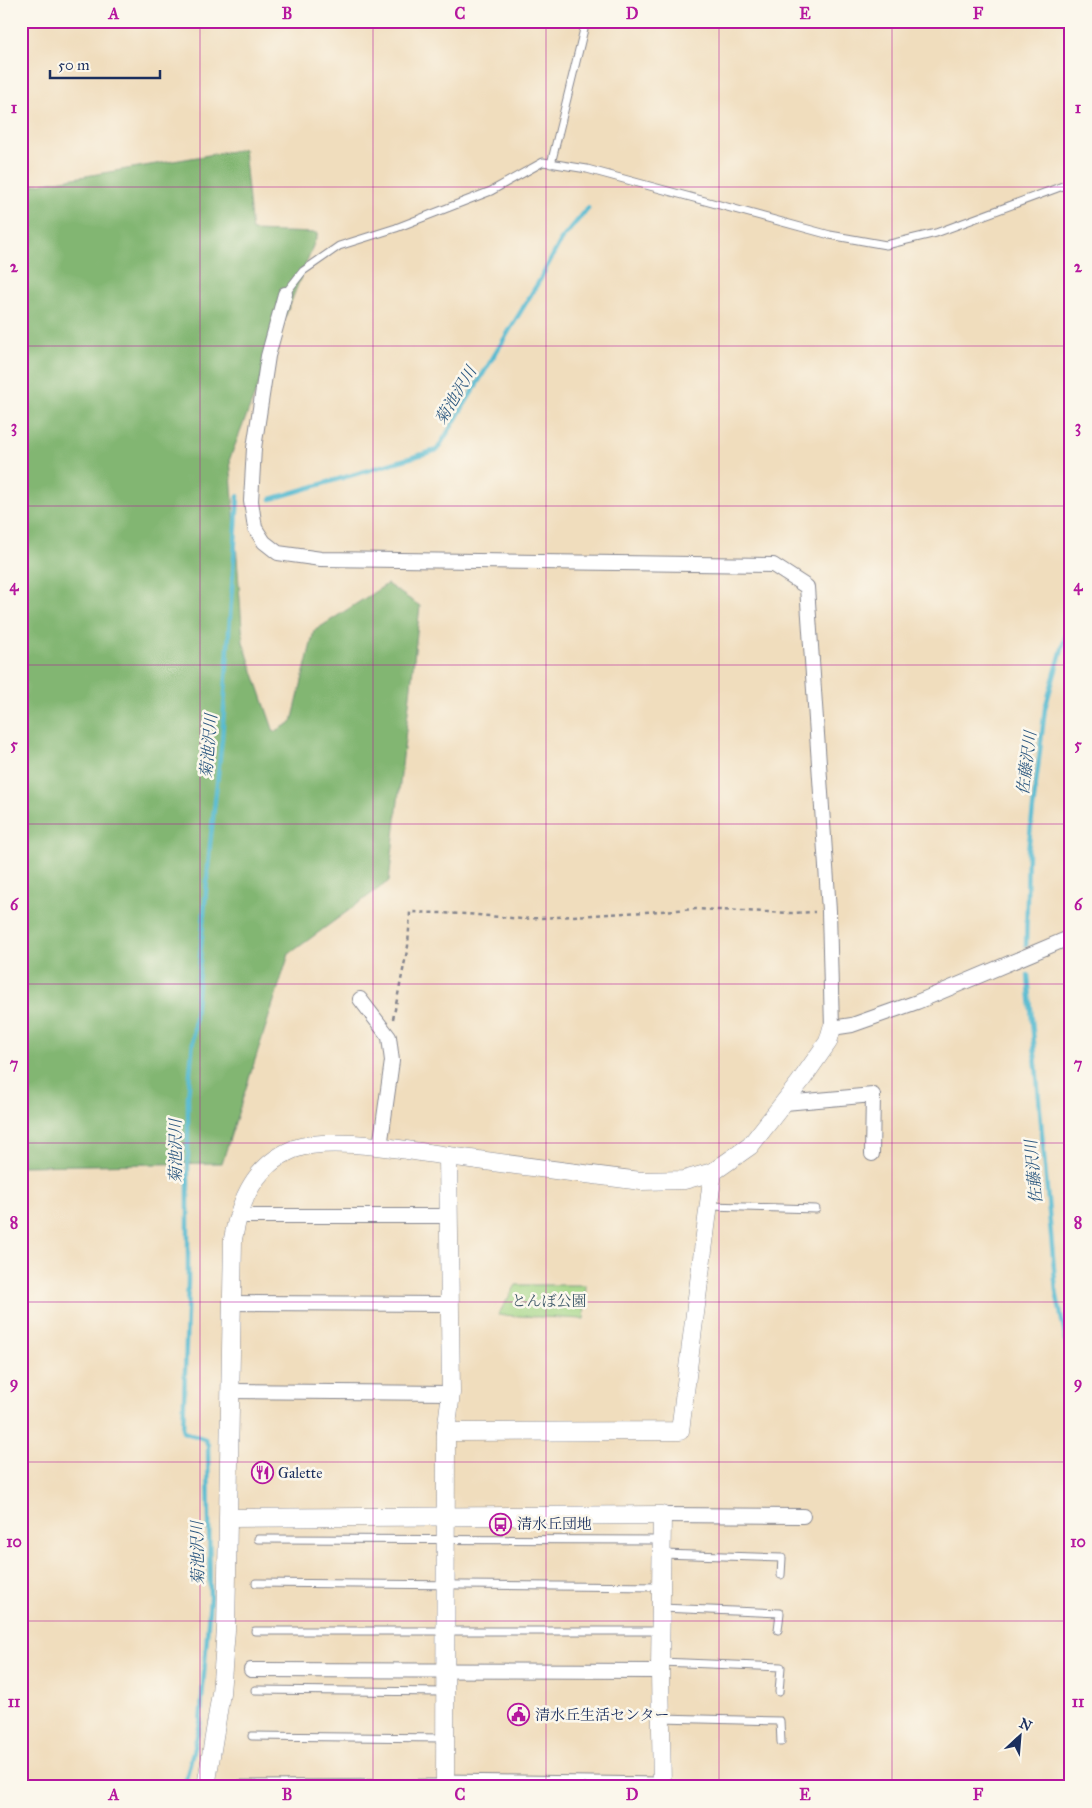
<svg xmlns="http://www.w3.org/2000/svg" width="1092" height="1808" font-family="'IM FELL Great Primer','Noto Serif JP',serif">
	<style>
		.green { fill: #a3d585; stroke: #5f8272 }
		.forest { fill: #82b672; stroke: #4e7268 }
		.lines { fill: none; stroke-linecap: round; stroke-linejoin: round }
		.stream { stroke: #52b9d0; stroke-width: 4.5 }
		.service-casing { stroke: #86868e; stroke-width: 9 }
		.minor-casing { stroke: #86868e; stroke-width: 16 }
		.tertiary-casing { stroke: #86868e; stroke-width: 19 }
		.path { stroke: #86868e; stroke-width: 2.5; stroke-dasharray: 4 4; stroke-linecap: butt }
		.service { stroke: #fff; stroke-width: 7 }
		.minor { stroke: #fff; stroke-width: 14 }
		.tertiary { stroke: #fff; stroke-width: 18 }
		.grid { fill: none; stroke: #b5179e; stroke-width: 1; stroke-opacity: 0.55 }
		.labels { text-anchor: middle; stroke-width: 5; stroke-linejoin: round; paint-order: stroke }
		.park-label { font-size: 15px; fill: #3d5868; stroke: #fbf7ec }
		.poi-label { font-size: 15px; fill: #1b2f5e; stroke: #fbf7ec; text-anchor: start }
		.water-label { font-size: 16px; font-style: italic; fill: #2c5880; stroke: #fbf7ec }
		.neatline { fill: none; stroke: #b5179e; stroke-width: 2 }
		.grid-label { font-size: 16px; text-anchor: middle; font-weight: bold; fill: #b5179e }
	</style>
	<rect width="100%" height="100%" fill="#fbf7ec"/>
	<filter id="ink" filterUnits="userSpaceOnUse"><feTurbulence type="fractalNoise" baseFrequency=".02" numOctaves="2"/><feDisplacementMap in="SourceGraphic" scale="10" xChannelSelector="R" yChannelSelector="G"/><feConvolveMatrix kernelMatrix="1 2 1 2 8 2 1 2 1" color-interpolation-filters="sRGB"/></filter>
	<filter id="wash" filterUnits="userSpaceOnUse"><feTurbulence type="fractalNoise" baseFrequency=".0096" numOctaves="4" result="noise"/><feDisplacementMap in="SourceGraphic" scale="20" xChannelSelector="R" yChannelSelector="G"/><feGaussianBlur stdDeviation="1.12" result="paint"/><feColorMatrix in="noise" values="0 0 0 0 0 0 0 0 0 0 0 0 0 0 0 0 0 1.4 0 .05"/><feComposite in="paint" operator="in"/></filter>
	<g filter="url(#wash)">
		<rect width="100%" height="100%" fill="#f0ddbd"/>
		<!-- green -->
		<polygon class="green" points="516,1285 586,1285 584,1319 498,1315"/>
		<!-- forest -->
		<polygon class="forest" points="244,149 252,231 318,233 230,458 243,642 274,732 292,722 314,631 387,584 420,606 389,881 289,954 222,1163 21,1166 21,187"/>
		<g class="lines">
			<!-- stream -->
			<g class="stream">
				<polyline points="271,499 437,450 541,278 561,240 588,208"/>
				<polyline points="1026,945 1028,851 1045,708 1071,617"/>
				<polyline points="1028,975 1056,1291 1071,1365"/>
				<polyline points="184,1787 200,1724 210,1598 208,1445 205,1439 183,1432 188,1282 188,1097 210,845 222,739 238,496"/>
			</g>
		</g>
	</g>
	<g filter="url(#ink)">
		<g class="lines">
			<defs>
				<g id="service">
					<polyline points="551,164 586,21"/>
					<polyline points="285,294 303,271 339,246 396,228 491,191 543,162 587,169 830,235 886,245 936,233 1071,183"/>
					<polyline points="709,1206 816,1209"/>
					<polyline points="258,1539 661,1540"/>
					<polyline points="662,1554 782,1558 781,1575"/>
					<polyline points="256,1583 661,1587"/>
					<polyline points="661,1608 780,1613 778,1630"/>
					<polyline points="255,1631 660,1631"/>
					<polyline points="661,1662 781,1667 779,1692"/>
					<polyline points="255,1690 445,1692"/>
					<polyline points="661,1718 780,1721 781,1742"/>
					<polyline points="252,1736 444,1738"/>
					<polyline points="445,1778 661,1781"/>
					<polyline points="240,1787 240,1784 445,1783"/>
				</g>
				<g id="minor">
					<polyline points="285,294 268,356 254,448 251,501 255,528 264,542 278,553 321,559 773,565 807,587 829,911 832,1028 852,1025 917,1002 1071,937"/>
					<polyline points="360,999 389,1037 392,1061 380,1147"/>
					<polyline points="785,1103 873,1095 872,1154"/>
					<polyline points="237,1216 450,1216"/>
					<polyline points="232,1303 450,1304"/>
					<polyline points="230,1391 451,1393"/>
					<polyline points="662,1515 803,1516"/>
					<polyline points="251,1670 660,1671"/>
				</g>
				<g id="tertiary">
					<polyline points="446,1432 451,1393 448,1156"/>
					<polyline points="229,1518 662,1515 660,1671 662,1787"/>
					<path d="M206,1787L221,1693L226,1630L233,1239C240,1200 255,1165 294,1149C331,1135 408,1151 449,1156C513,1165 577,1173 641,1181L684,1180L713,1172L750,1146L800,1082L828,1042L832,1028"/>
					<polyline points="445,1787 446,1432 680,1431 713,1172"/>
				</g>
			</defs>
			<!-- service casing -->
			<use href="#service" class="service-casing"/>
			<!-- minor casing -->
			<use href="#minor" class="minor-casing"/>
			<!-- tertiary casing -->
			<use href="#tertiary" class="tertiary-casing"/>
			<!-- path -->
			<polyline class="path" points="393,1019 408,946 410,912 467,914 522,919 696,909 790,913 815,912"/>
			<!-- service -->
			<use href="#service" class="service"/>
			<!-- minor -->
			<use href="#minor" class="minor"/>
			<!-- tertiary -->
			<use href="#tertiary" class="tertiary"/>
		</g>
	</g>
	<!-- grid -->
	<path class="grid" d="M200,21V1787M373,21V1787M546,21V1787M719,21V1787M892,21V1787M21,187H1071M21,346H1071M21,506H1071M21,665H1071M21,824H1071M21,984H1071M21,1143H1071M21,1302H1071M21,1462H1071M21,1621H1071"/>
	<!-- icons -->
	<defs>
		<symbol id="restaurant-ring" viewBox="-11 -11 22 22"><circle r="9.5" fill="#fbf7ec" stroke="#b5179e" stroke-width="1.5"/><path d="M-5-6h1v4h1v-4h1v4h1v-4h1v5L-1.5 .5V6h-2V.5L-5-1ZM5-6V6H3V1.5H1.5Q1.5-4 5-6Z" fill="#b5179e"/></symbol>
		<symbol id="bus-ring" viewBox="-11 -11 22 22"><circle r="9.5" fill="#fbf7ec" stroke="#b5179e" stroke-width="1.5"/><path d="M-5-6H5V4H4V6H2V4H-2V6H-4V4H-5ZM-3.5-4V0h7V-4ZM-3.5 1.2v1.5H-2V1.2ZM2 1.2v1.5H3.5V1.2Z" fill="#b5179e"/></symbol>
		<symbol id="civic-ring" viewBox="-11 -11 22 22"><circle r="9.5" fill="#fbf7ec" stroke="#b5179e" stroke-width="1.5"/><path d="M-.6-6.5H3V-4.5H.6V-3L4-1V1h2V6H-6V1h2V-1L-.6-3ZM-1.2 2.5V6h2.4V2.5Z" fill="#b5179e"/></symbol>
	</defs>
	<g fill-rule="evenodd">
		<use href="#restaurant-ring" x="250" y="1460" width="25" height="25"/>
		<use href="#bus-ring" x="488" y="1512" width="25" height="25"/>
		<use href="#civic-ring" x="506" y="1702" width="25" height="25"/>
	</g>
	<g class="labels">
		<!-- park labels -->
		<g class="park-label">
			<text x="549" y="1306">とんぼ公園</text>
		</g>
		<!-- poi labels -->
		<g class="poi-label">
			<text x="278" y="1478">Galette</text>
			<text x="517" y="1529">清水丘団地</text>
			<text x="535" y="1720">清水丘生活センター</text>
		</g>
		<!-- water labels -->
		<g class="water-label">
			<text transform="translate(455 395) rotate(-59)" y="6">菊池沢川</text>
			<text transform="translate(208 746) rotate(-85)" y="6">菊池沢川</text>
			<text transform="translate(1026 763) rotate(-83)" y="6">佐藤沢川</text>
			<text transform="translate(175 1151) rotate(-90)" y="6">菊池沢川</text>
			<text transform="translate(1033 1172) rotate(-95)" y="6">佐藤沢川</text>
			<text transform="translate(197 1553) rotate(-91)" y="6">菊池沢川</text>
		</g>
	</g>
	<!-- margin -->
	<rect width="1092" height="1808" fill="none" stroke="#fbf7ec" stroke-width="55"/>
	<!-- north arrow -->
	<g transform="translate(1020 1736) rotate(26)" stroke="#fbf7ec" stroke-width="4" paint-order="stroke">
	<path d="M0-4L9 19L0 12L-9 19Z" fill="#1b2f5e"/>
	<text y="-8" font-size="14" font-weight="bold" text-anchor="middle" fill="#1b2f5e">N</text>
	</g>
	<!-- scale -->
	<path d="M50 70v8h110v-8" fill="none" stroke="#1b2f5e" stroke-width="2.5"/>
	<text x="58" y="70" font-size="15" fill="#1b2f5e" stroke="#fbf7ec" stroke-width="4" paint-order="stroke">50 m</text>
	<rect x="28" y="28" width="1036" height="1752" class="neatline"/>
	<g class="grid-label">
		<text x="114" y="19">A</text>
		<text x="287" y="19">B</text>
		<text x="460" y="19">C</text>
		<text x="632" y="19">D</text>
		<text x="805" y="19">E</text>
		<text x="978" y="19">F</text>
		<text x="14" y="113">1</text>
		<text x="1078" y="113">1</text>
		<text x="14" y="272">2</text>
		<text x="1078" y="272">2</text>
		<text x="14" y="432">3</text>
		<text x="1078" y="432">3</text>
		<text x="14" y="591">4</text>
		<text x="1078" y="591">4</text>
		<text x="14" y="750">5</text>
		<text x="1078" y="750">5</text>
		<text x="14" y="910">6</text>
		<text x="1078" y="910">6</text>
		<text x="14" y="1069">7</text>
		<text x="1078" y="1069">7</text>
		<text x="14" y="1228">8</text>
		<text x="1078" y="1228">8</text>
		<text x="14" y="1388">9</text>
		<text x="1078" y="1388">9</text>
		<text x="14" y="1547">10</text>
		<text x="1078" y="1547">10</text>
		<text x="14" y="1707">11</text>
		<text x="1078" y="1707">11</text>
		<text x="114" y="1800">A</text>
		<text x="287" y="1800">B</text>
		<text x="460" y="1800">C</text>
		<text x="632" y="1800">D</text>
		<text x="805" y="1800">E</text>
		<text x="978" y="1800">F</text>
	</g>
</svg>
